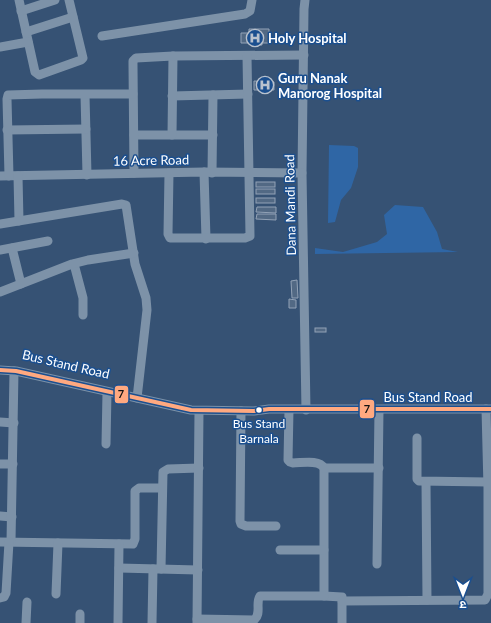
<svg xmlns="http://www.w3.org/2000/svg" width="491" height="623" font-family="Lato,'Noto Sans Devanagari',sans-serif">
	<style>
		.green { fill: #2f66a5 }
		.building { fill: #526984; stroke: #92a2b6 }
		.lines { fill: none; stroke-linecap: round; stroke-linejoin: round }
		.minor { stroke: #7d92a8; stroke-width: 9 }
		.bus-1-casing { stroke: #1b4f8f; stroke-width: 7 }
		.bus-1 { stroke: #ffa980; stroke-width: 4 }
		.bus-dot { fill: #fff; stroke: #1b4f8f; stroke-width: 1.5 }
		.labels { text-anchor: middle; stroke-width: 3; stroke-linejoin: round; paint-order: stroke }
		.bus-label { font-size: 12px; fill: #fff; stroke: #1b4f8f }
		.poi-label { font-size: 13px; font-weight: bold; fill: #fff; stroke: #1b4f8f; text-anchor: start }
		.street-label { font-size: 13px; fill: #fff; stroke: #1b4f8f }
		.line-badge { stroke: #1b4f8f; stroke-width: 1.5 }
		.pale-badge-label { font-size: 11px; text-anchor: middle; font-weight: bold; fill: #111 }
	</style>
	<rect width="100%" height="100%" fill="#365274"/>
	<!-- green -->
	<g class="green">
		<polygon points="329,145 354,146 358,148 358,167 351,188 341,200 335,222 328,223"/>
		<polygon points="395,205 423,207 437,232 442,249 458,252 315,254 315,248 343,252 377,242 387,234 384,215"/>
	</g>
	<!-- building -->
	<g class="building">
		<polygon points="249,29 269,29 269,43 262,43 262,45 256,45 256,43 241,43 241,33 249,33"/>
		<polygon points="254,81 274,82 274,90 254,90"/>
		<rect x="256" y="182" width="19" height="5"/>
		<rect x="256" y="189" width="19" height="5"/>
		<rect x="256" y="198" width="19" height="5"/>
		<polygon points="257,207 276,207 276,213 256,212"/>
		<polygon points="257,214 276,214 276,220 256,219"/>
		<polygon points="297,280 298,298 292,298 291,281"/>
		<polygon points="289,299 296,300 296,308 289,308"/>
		<rect x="315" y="328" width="11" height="4"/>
	</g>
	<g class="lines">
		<!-- minor -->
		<g class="minor">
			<polyline points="19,0 35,72 39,75 81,60 83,58 69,0"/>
			<polyline points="305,0 304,9 302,173 306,410"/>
			<polyline points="21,11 55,0"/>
			<polyline points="26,32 73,17"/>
			<polyline points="102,36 245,14 250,11 252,0"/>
			<polyline points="0,47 28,42"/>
			<polyline points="85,95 87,175"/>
			<polyline points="172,96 248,94"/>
			<polyline points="7,130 86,129"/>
			<polyline points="134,135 213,135"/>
			<polyline points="172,135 173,56"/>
			<polyline points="204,172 206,239"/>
			<polyline points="134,173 133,65 133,61 136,58 173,56 304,55"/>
			<polyline points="169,173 168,234 170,238 245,238 250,236 247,56"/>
			<polyline points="212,173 213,95"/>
			<polyline points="0,176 204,172 302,173"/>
			<polyline points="9,176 7,99 8,95 42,94 133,94"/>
			<polyline points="18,176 19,221"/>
			<polyline points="0,224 122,204 126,205 135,264 146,298 147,310 137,398"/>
			<polyline points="12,248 21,284"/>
			<polyline points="0,250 48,241"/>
			<polyline points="74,264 83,298 83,315"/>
			<polyline points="0,292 72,264 88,260 134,253"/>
			<polyline points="0,370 16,371 191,410 254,411 269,409 491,409"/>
			<path d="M289,410L288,460L290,462L293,463C302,463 319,459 324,468V596L342,597V623"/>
			<polyline points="241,411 240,521 241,524 246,526 276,526"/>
			<polyline points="0,422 14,423"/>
			<polyline points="417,438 417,479 419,481 488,482"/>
			<polyline points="106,444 107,392"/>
			<polyline points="0,464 13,464"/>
			<polyline points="324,468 379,468"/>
			<polyline points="426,482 427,600"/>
			<polyline points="0,516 12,517"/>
			<polyline points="0,542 133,544 135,539 135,491 139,488 162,488"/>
			<polyline points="11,542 14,371"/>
			<polyline points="280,550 324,550"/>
			<polyline points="377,564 379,410"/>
			<polyline points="119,568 198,570"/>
			<polyline points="161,569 163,472 168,469 199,468"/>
			<polyline points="56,594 58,543"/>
			<polyline points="0,598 4,597 6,593 9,542"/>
			<polyline points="342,601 485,600 488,594 488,488 486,409"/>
			<path d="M197,619L254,620C262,614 255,603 260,596H324"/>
			<polyline points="26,623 27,602"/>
			<polyline points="80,623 80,614"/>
			<polyline points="118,623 119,544"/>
			<polyline points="152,623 153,569"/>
			<polyline points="197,623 199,411"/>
		</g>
		<defs>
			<polyline id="bus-1" points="0,370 16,371 191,410 254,411 269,409 491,409"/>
		</defs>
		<!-- bus-1 casing -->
		<use href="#bus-1" class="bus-1-casing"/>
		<!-- bus-1 -->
		<use href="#bus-1" class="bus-1"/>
	</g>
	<!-- icons -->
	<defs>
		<symbol id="hospital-ring" viewBox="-11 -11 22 22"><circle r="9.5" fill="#1b4f8f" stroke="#b9c2ce" stroke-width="1.5"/><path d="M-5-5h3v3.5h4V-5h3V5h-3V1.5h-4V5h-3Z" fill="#b9c2ce"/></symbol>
	</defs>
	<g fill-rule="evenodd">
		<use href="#hospital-ring" x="245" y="28" width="20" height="20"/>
		<use href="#hospital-ring" x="255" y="75" width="20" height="20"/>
	</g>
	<!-- markers -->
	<circle class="bus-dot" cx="259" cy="410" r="3.5"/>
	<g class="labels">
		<!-- bus labels -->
		<g class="bus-label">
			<text x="259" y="428">Bus Stand<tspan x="259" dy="15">Barnala</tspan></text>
		</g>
		<!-- poi labels -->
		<g class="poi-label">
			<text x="268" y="43">Holy Hospital</text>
			<text x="278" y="83">Guru Nanak<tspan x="278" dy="15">Manorog Hospital</tspan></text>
		</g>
		<!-- street labels -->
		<g class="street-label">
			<text transform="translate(151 160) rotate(-1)" y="5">16 Acre Road</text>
			<text transform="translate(290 205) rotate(-91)" y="5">Dana Mandi Road</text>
			<text transform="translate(66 364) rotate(13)" y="5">Bus Stand Road</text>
			<text x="428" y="402">Bus Stand Road</text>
		</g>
	</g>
	<g class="line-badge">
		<rect x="114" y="385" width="15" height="19" rx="4" fill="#ffa980"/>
		<rect x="359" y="399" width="16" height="20" rx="4" fill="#ffa980"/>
	</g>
	<g class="pale-badge-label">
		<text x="121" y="398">7</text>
		<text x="367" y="413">7</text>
	</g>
	<!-- north arrow -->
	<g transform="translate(463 595) rotate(180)" stroke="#1b4f8f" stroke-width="3" paint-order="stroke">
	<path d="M0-3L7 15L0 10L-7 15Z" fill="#ffffff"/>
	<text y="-6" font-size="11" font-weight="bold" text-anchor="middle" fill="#ffffff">उ</text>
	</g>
</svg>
